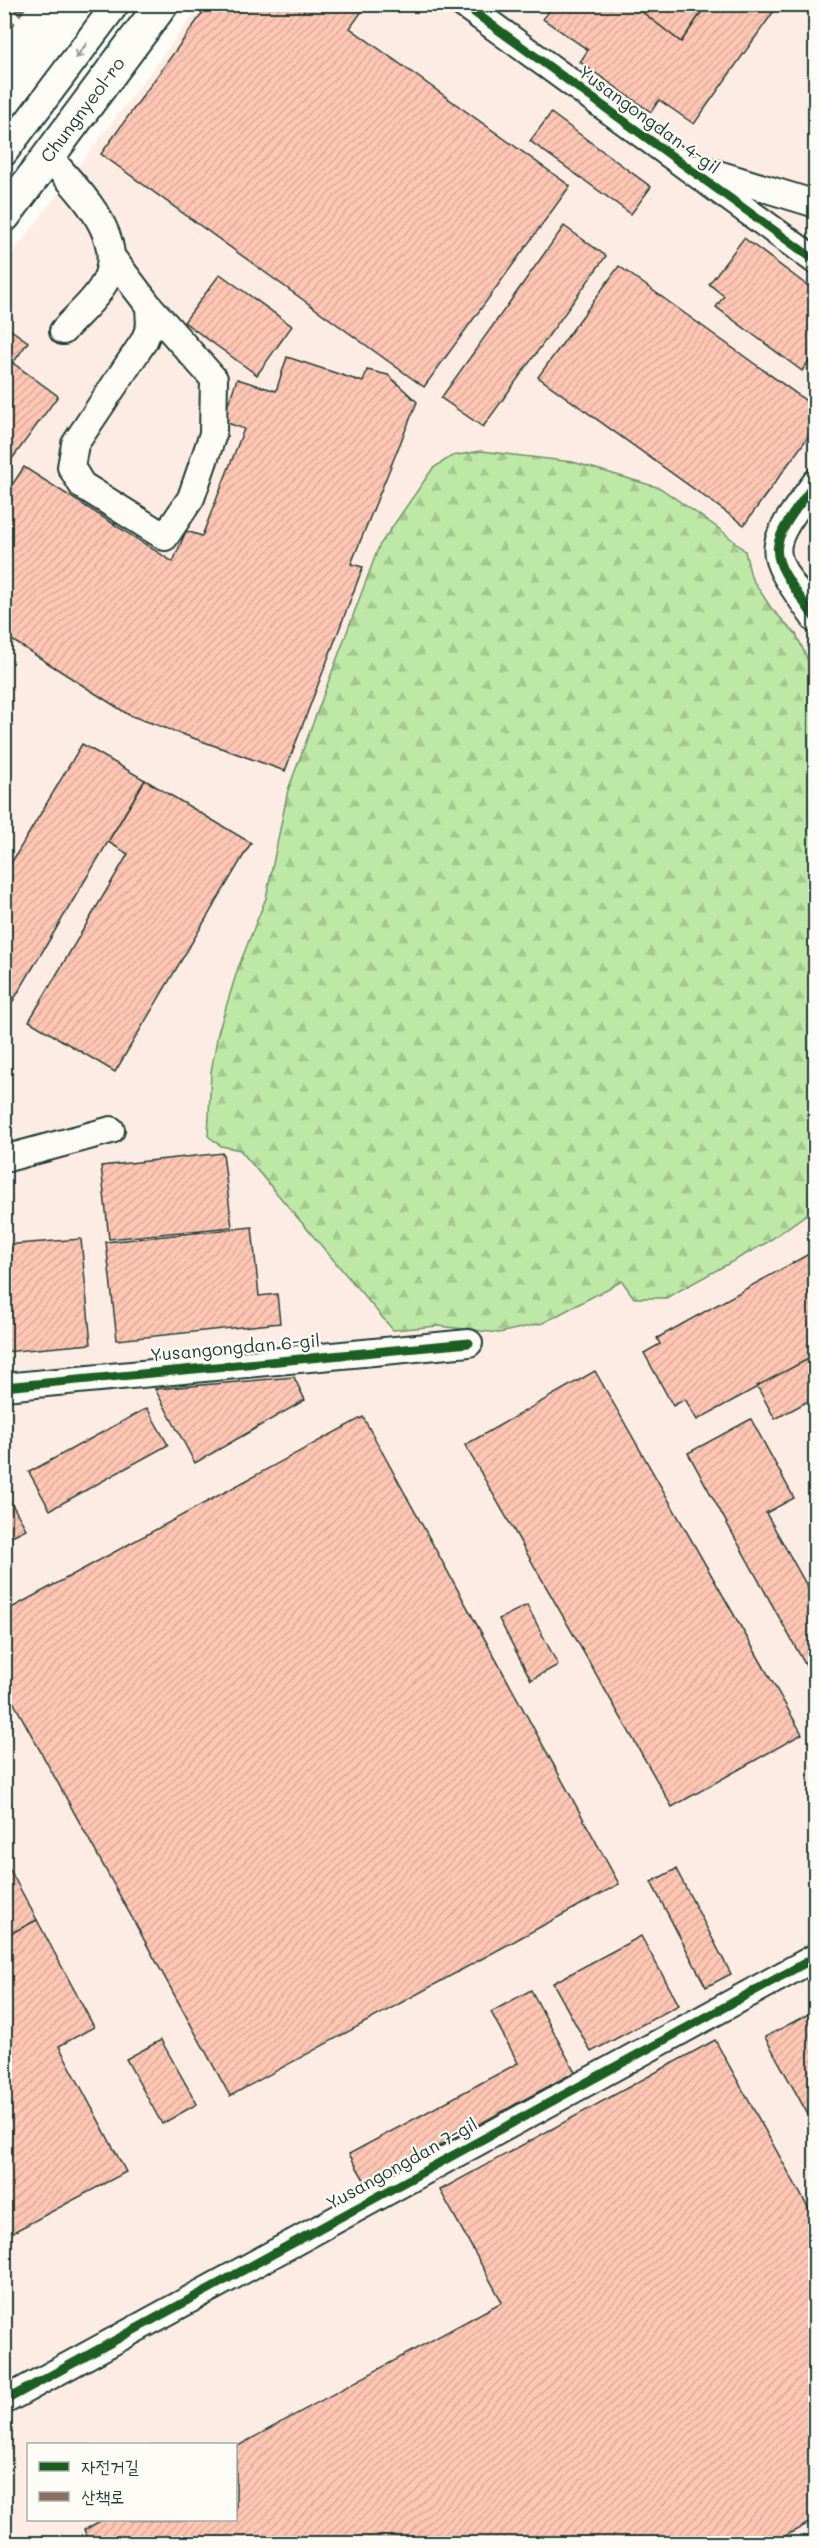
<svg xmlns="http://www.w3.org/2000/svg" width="820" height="2548" font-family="Mali,'Poor Story',sans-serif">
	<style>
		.built { fill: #fdece3; fill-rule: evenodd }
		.forest { fill: url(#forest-firs); stroke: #6e926c; stroke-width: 1.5 }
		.building { fill: url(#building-hatch); stroke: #1f3d34; stroke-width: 1.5 }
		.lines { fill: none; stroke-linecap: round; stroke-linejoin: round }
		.minor-casing { stroke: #1f3d34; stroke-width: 30 }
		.major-casing { stroke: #1f3d34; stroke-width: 36 }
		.minor { stroke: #fdfcf7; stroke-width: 26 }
		.major { stroke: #fdfcf7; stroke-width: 32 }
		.quiet { stroke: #8d6e63; stroke-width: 8; stroke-dasharray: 15 8; stroke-linecap: butt }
		.cycleway-casing { stroke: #fdfcf7; stroke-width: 13 }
		.cycleway { stroke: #1b5e20; stroke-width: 9 }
		.oneway { stroke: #8e9c96 }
		.labels { text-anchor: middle; stroke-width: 4.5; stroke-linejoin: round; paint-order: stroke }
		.street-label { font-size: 18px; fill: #1f3d34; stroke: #fdfcf7 }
	</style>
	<defs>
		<pattern id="forest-firs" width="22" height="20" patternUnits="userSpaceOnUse" patternTransform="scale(1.5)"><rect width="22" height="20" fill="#bee8a5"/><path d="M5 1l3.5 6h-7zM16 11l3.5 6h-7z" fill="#a3c88f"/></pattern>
		<pattern id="building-hatch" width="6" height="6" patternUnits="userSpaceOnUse" patternTransform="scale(1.5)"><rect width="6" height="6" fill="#fec6b3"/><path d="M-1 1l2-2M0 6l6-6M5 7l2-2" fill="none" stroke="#d9ab9b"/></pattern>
	</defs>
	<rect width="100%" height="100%" fill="#fdfcf7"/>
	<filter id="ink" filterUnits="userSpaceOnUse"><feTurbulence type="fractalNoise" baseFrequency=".0167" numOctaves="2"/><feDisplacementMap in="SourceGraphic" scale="12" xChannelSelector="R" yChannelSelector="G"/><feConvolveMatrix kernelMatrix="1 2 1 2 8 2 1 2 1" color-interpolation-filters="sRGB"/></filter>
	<g filter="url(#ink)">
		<!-- built -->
		<path class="built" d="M201,5H815V2543H5L4,265ZM28,2444H236V2520H28Z"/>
		<!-- forest -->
		<polygon class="forest" points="481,451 573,462 660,488 721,530 745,551 751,577 771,608 796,634 815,676 815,1208 766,1243 666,1298 634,1298 622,1281 543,1323 499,1333 438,1326 393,1330 240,1150 221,1146 208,1136 211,1072 218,1033 238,968 266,898 288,790 379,546 433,468 452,456"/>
		<!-- building -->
		<g class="building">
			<polygon points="209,4 367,4 350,28 570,186 424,387 101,154"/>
			<polygon points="555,4 632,4 681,42 707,4 779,4 694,124 659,100 651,112 580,62 588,50 543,19"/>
			<polygon points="632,4 707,4 681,42"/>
			<polygon points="551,113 651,187 631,214 530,141"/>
			<polygon points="564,226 606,256 483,427 441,398"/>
			<polygon points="744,238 816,292 816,364 810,360 802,371 716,307 724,296 709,284"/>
			<polygon points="619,266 816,408 816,426 744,525 538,377"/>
			<polygon points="220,274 292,326 257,375 184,322"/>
			<polygon points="4,325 28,342 13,363 58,396 4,470"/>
			<polygon points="287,357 363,382 367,370 388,375 417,402 351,564 363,567 285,771 129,715 4,635 4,497 24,467 173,562 186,531 202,536 244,429 222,421 237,379 276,391"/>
			<polygon points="82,744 145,780 4,1016 4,875"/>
			<polygon points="145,780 251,843 115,1072 29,1021 128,854 108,842"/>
			<polygon points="223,1153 232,1227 109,1239 101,1166"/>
			<polygon points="252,1227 259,1296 277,1294 280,1323 117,1340 106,1242"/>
			<polygon points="81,1239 91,1344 4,1352 4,1245"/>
			<polygon points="816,1250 816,1355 697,1420 685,1399 673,1406 644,1353 660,1344 657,1338"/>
			<polygon points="816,1355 816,1397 775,1419 757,1386"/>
			<polygon points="595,1371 802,1734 672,1807 465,1445"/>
			<polygon points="294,1377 305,1400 195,1463 155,1389"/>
			<polygon points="147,1408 168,1445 50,1510 29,1472"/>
			<polygon points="363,1417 619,1884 230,2096 4,1685 4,1612"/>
			<polygon points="751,1419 794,1498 766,1513 816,1602 816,1684 688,1453"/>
			<polygon points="4,1490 26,1529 4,1540"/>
			<polygon points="527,1605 558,1665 531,1680 499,1619"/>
			<polygon points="4,1859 37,1920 4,1937"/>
			<polygon points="676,1869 731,1974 706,1987 651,1882"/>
			<polygon points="37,1920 94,2027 59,2046 126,2172 4,2237 4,1937"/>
			<polygon points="641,1936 679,2005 591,2052 553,1983"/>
			<polygon points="531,1990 575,2072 367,2185 349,2154 518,2063 491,2012"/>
			<polygon points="816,2010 816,2129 765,2037"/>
			<polygon points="161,2040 197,2104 162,2124 126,2059"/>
			<polygon points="715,2040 816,2222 816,2519 771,2544 91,2544 84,2530 102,2520 236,2520 236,2447 502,2302 440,2190"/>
		</g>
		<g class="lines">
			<defs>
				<g id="minor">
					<polyline points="463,4 816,261"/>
					<polyline points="4,153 116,4"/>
					<path d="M48,156C77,190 135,242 100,290C90,305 75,317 63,331"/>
					<polyline points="698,168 816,204"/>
					<polyline points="111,256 149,306 214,379 213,434 191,498 165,537 82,485 71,467 75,444 144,341 150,326 149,306"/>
					<path d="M816,482C763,553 766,548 816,620"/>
					<polyline points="4,1159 111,1130"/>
					<polyline points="4,1387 469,1343"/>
					<polyline points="4,2401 816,1957"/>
				</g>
				<polyline id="major" points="4,216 162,4"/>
			</defs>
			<!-- minor casing -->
			<use href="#minor" class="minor-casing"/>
			<!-- major casing -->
			<use href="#major" class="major-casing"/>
			<!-- minor -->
			<use href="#minor" class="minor"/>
			<!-- major -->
			<use href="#major" class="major"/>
			<!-- quiet -->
			<polyline class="quiet" points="4,33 24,4"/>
			<defs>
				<g id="cycleway">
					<polyline points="463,4 816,261"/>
					<path d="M816,482C763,553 766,548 816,620"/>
					<polyline points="4,1387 469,1343"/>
					<polyline points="4,2401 816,1957"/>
				</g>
			</defs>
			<!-- cycleway casing -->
			<use href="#cycleway" class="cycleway-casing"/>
			<!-- cycleway -->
			<use href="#cycleway" class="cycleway"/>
		</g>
		<!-- one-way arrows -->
		<defs><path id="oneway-shaft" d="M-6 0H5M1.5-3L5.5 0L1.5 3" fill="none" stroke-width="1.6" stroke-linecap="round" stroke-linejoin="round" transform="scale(1.5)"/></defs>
		<use class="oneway" href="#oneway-shaft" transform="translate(81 51) rotate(127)"/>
	</g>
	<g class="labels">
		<!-- street labels -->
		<g class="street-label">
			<text transform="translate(83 110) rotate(-53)" y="6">Chungnyeol-ro</text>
			<text transform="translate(649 120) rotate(36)" y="6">Yusangongdan 4-gil</text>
			<text transform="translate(235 1348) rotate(-5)" y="6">Yusangongdan 6-gil</text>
			<text transform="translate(402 2164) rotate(-29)" y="6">Yusangongdan 7-gil</text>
		</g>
	</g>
	<!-- margin -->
	<rect width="820" height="2548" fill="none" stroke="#fdfcf7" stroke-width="24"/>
	<rect x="12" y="12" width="796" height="2524" fill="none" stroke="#1f3d34" stroke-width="2" filter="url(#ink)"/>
	<!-- legend -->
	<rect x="27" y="2443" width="210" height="78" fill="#fdfcf7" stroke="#a4b0a9" stroke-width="1.5"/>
	<rect x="39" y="2462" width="30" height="9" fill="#1b5e20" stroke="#a4b0a9" stroke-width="1.5"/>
	<text x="81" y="2473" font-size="18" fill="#1f3d34">자전거길</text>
	<rect x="39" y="2492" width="30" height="9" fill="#8d6e63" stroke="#a4b0a9" stroke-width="1.5"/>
	<text x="81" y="2503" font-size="18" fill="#1f3d34">산책로</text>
</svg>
